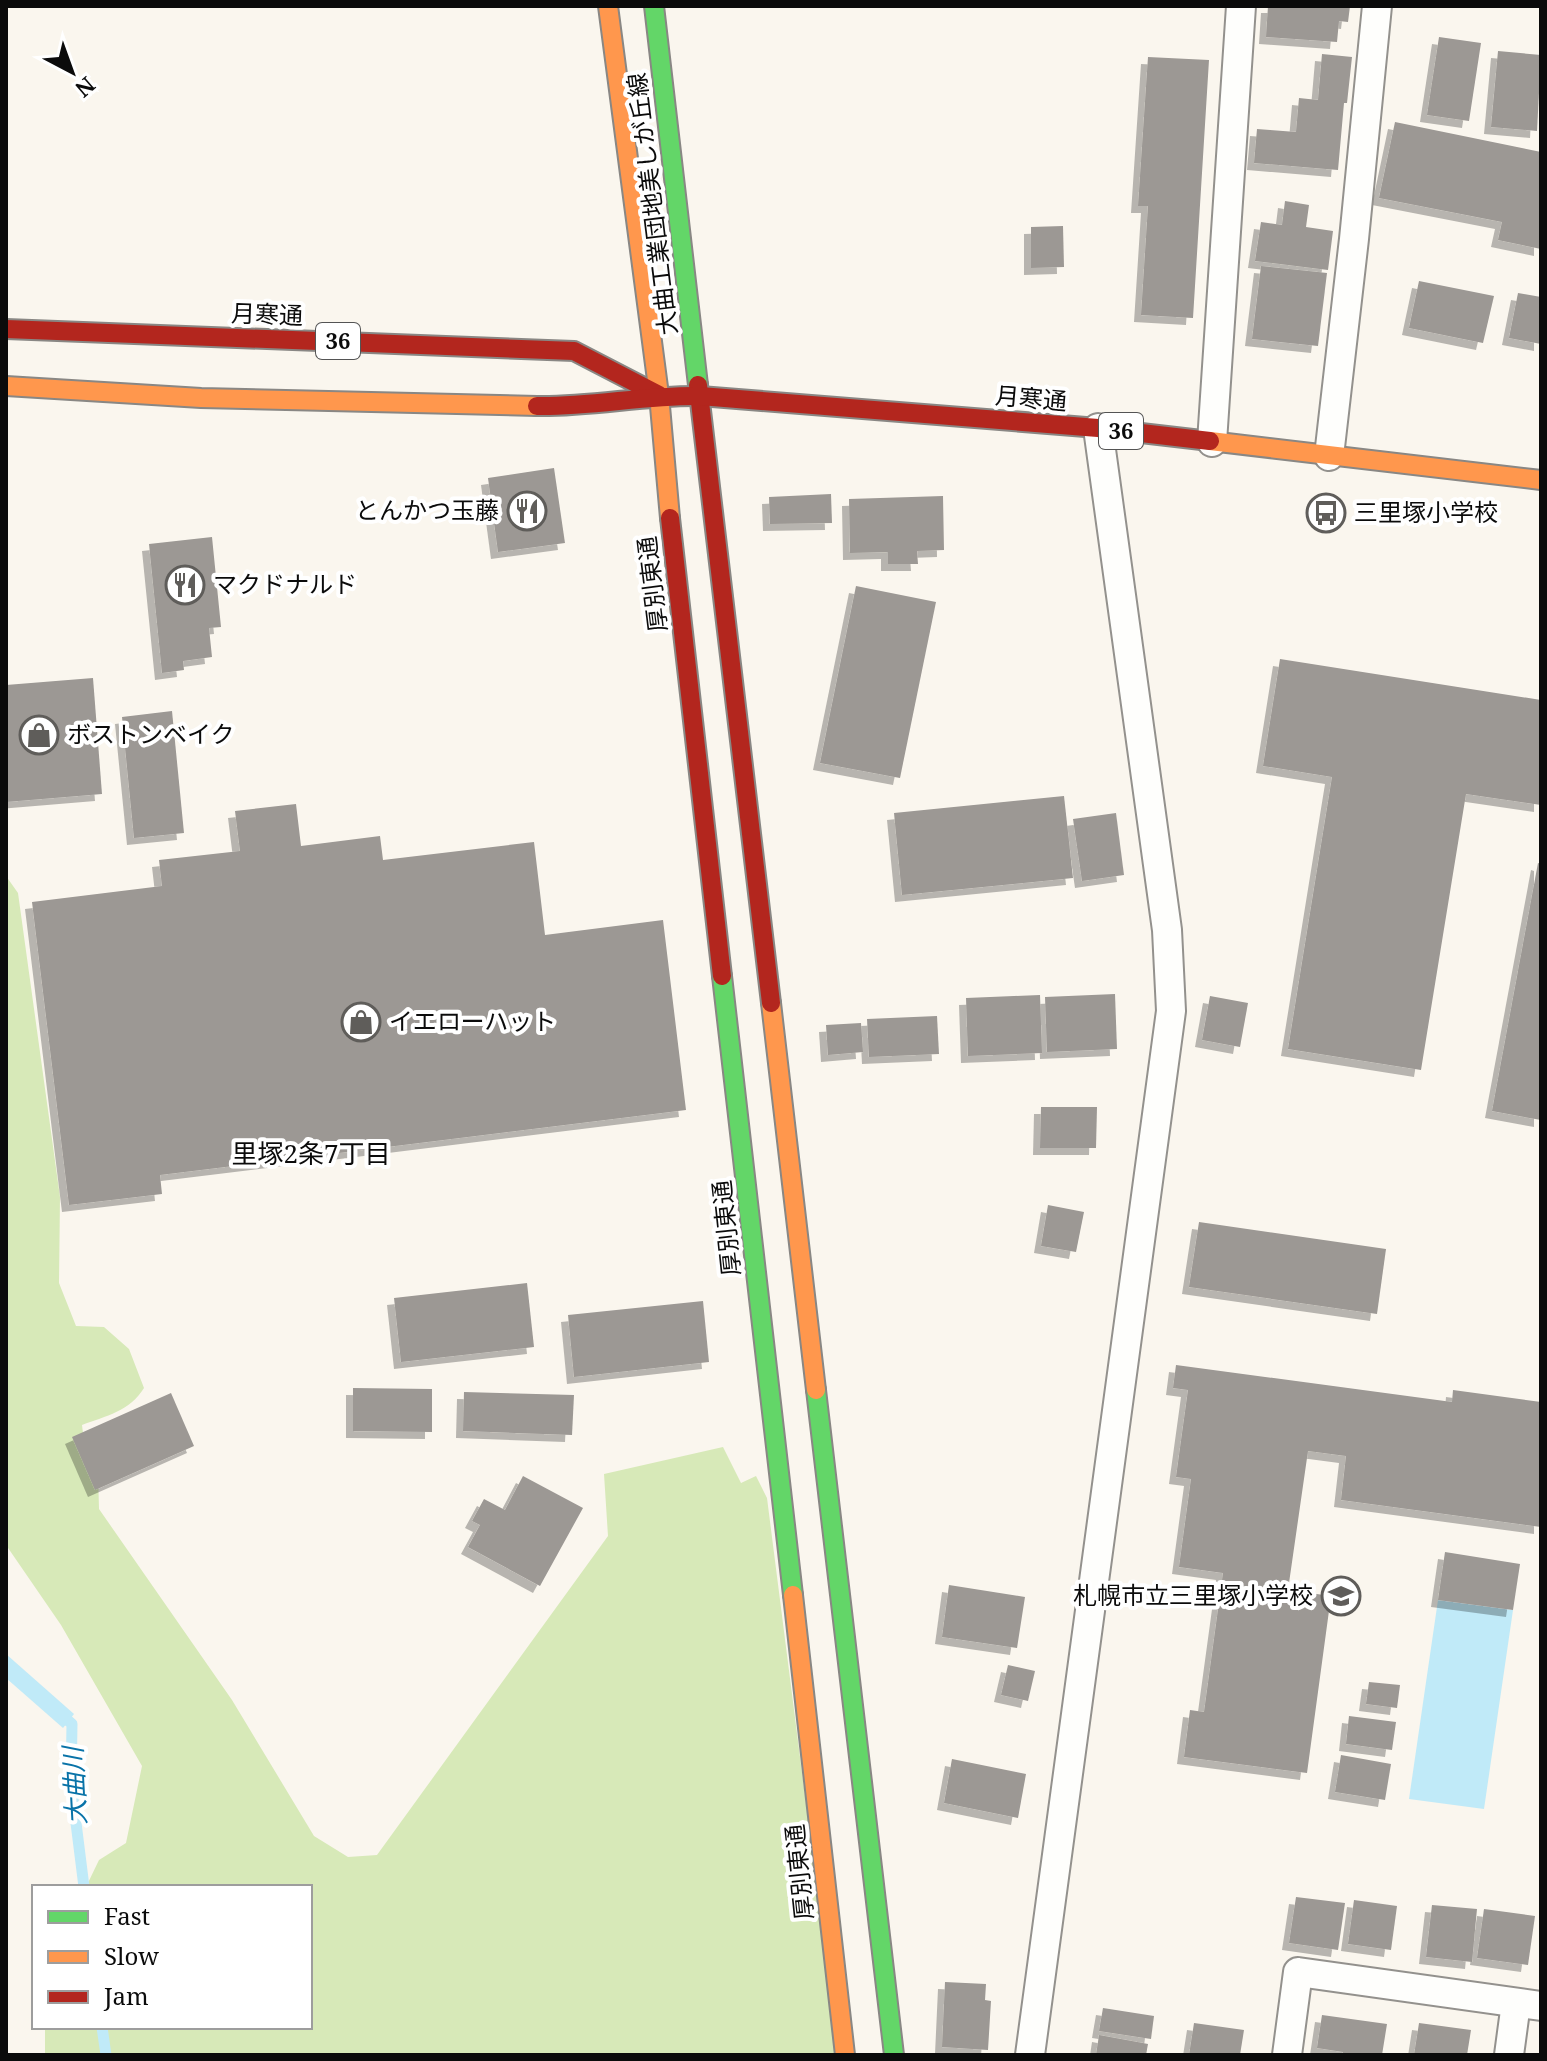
<svg xmlns="http://www.w3.org/2000/svg" width="1547" height="2061" font-family="'Noto Serif','Noto Sans JP',serif">
	<style>
		.forest { fill: #d7e9b8 }
		.water { fill: #c0eaf8 }
		.lines { fill: none; stroke-linecap: round; stroke-linejoin: round }
		.stream { stroke: #c0eaf8; stroke-width: 11 }
		.building { fill: #9c9894; filter: url(#shadow) }
		.street-casing { stroke: #93918d; stroke-width: 32 }
		.fast-casing { stroke: #898784; stroke-width: 22 }
		.slow-casing { stroke: #898784; stroke-width: 22 }
		.jam-casing { stroke: #898784; stroke-width: 22 }
		.street { stroke: #fefefc; stroke-width: 28 }
		.fast { stroke: #63d668; stroke-width: 18 }
		.slow { stroke: #ff974d; stroke-width: 18 }
		.jam { stroke: #b3261e; stroke-width: 18 }
		.labels { text-anchor: middle; stroke-width: 8; stroke-linejoin: round; paint-order: stroke }
		.shield { fill: #fff; stroke: #545454; stroke-width: 2 }
		.shield-label { font-size: 22px; font-weight: bold; fill: #0b0b0b }
		.street-label { font-size: 24px; fill: #0b0b0b; stroke: #fff }
		.poi-label { font-size: 24px; fill: #0b0b0b; stroke: #fff; text-anchor: start }
		.neighbourhood-label { font-size: 26px; fill: #0b0b0b; stroke: #fff }
		.water-label { font-size: 26px; font-style: italic; fill: #0973a8; stroke: #fff }
	</style>
	<defs>
		<filter id="shadow"><feDropShadow dx="-7" dy="7" stdDeviation="0" flood-color="#0004"/></filter>
	</defs>
	<rect width="100%" height="100%" fill="#faf6ee"/>
	<!-- forest -->
	<path class="forest" d="M6,876L18,893L60,1197L59,1283L76,1326L104,1327L129,1349L144,1388C130,1411 106,1416 82,1425L86,1458L98,1472L99,1509L232,1700L314,1836L348,1857L377,1855L608,1536L604,1474L723,1447L741,1483L756,1476L767,1498L838,2055H45V2027H310V1887H86L99,1860L126,1843L142,1766L61,1625L6,1545Z"/>
	<!-- water -->
	<g class="water">
		<polygon points="1438,1600 1513,1610 1484,1809 1409,1799"/>
		<polygon points="6,1654 74,1714 63,1728 6,1678"/>
	</g>
	<g class="lines">
		<!-- stream -->
		<g class="stream">
			<polyline points="57,1711 72,1724 71,1783 84,1887"/>
			<polyline points="102,2027 106,2055"/>
		</g>
	</g>
	<!-- building -->
	<g class="building">
		<polygon points="1268,6 1350,6 1348,22 1339,21 1337,42 1266,37"/>
		<polygon points="1439,37 1481,43 1469,121 1427,115"/>
		<polygon points="1498,51 1541,55 1537,131 1491,127"/>
		<polygon points="1322,54 1352,57 1347,103 1344,103 1338,170 1254,163 1257,129 1296,132 1299,98 1318,100"/>
		<polygon points="1148,57 1209,60 1193,318 1141,315 1148,206 1138,206"/>
		<polygon points="1395,122 1541,152 1541,249 1498,240 1502,222 1379,198"/>
		<polygon points="1285,201 1309,205 1306,227 1333,231 1328,270 1255,261 1261,222 1282,225"/>
		<polygon points="1063,226 1064,267 1031,268 1031,227"/>
		<polygon points="1261,266 1327,273 1318,346 1252,339"/>
		<polygon points="1419,281 1494,296 1483,343 1409,328"/>
		<polygon points="1518,293 1541,297 1541,344 1509,338"/>
		<polygon points="554,468 565,543 498,552 488,478"/>
		<polygon points="831,494 832,523 770,524 769,497"/>
		<polygon points="943,496 944,550 917,551 918,564 888,564 888,552 850,553 849,499"/>
		<polygon points="212,537 221,627 209,628 212,657 183,661 184,670 162,673 149,544"/>
		<polygon points="856,586 936,602 900,778 820,763"/>
		<polygon points="1280,659 1541,700 1541,805 1466,794 1421,1070 1288,1049 1332,777 1263,766"/>
		<polygon points="93,678 102,794 6,802 6,685"/>
		<polygon points="172,711 184,833 134,838 122,717"/>
		<polygon points="1064,796 1073,878 902,895 894,813"/>
		<polygon points="296,804 301,846 380,836 383,860 534,842 545,935 663,920 686,1110 160,1175 162,1194 69,1205 32,902 162,886 159,860 240,851 235,811"/>
		<polygon points="1116,813 1124,875 1082,881 1073,819"/>
		<polygon points="1538,863 1541,864 1541,1120 1492,1111"/>
		<polygon points="1115,994 1117,1049 1047,1052 1045,997"/>
		<polygon points="1040,995 1042,1053 968,1056 966,998"/>
		<polygon points="1210,996 1248,1003 1240,1047 1202,1040"/>
		<polygon points="937,1016 939,1054 869,1057 867,1019"/>
		<polygon points="861,1023 863,1052 828,1055 826,1025"/>
		<polygon points="1041,1107 1097,1107 1096,1148 1040,1148"/>
		<polygon points="1048,1205 1084,1212 1076,1252 1041,1246"/>
		<polygon points="1199,1222 1386,1249 1377,1314 1189,1287"/>
		<polygon points="527,1283 534,1347 401,1362 394,1298"/>
		<polygon points="703,1301 709,1362 574,1377 568,1315"/>
		<polygon points="1176,1365 1452,1402 1453,1390 1541,1402 1541,1527 1341,1500 1346,1456 1308,1451 1288,1590 1331,1596 1307,1773 1184,1757 1190,1710 1204,1712 1223,1573 1179,1567 1191,1479 1176,1477 1188,1390 1173,1388"/>
		<polygon points="353,1388 432,1389 432,1432 353,1431"/>
		<polygon points="464,1392 574,1395 572,1435 463,1431"/>
		<polygon points="171,1393 194,1446 95,1490 72,1437"/>
		<polygon points="523,1476 583,1508 540,1586 468,1547 480,1525 472,1521 484,1499 505,1510"/>
		<polygon points="1445,1552 1520,1564 1513,1610 1438,1600"/>
		<polygon points="949,1585 1025,1597 1017,1648 942,1637"/>
		<polygon points="1008,1665 1035,1671 1028,1701 1001,1695"/>
		<polygon points="1369,1682 1400,1685 1397,1708 1366,1704"/>
		<polygon points="1349,1716 1396,1722 1392,1750 1346,1744"/>
		<polygon points="1341,1755 1391,1764 1385,1800 1335,1792"/>
		<polygon points="952,1759 1026,1774 1018,1818 944,1803"/>
		<polygon points="1296,1897 1345,1903 1338,1950 1289,1943"/>
		<polygon points="1354,1900 1397,1906 1391,1950 1348,1944"/>
		<polygon points="1432,1905 1477,1909 1472,1962 1426,1957"/>
		<polygon points="1484,1909 1535,1916 1528,1965 1477,1958"/>
		<polygon points="945,1982 986,1984 985,2000 991,2001 988,2050 942,2047"/>
		<polygon points="1103,2008 1154,2016 1151,2039 1099,2031"/>
		<polygon points="1322,2015 1387,2024 1382,2055 1342,2055 1343,2052 1317,2048"/>
		<polygon points="1194,2023 1244,2030 1240,2055 1189,2055"/>
		<polygon points="1419,2023 1471,2030 1467,2055 1414,2055"/>
		<polygon points="1099,2035 1148,2044 1146,2055 1096,2055"/>
	</g>
	<g class="lines">
		<defs>
			<g id="street">
				<polyline points="1212,442 1241,6"/>
				<polyline points="1329,456 1354,239 1377,6"/>
				<polyline points="1030,2055 1171,1011 1167,930 1098,428"/>
				<polyline points="1287,2055 1298,1972 1541,2006"/>
				<polyline points="1509,2055 1516,2003"/>
			</g>
			<g id="fast">
				<polyline points="654,6 698,385"/>
				<polyline points="722,976 793,1595"/>
				<polyline points="816,1390 894,2055"/>
			</g>
			<g id="slow">
				<polyline points="608,6 659,395 670,518"/>
				<polyline points="6,386 201,398 537,406"/>
				<polyline points="1210,441 1541,480"/>
				<polyline points="771,1003 816,1390"/>
				<polyline points="793,1595 845,2055"/>
			</g>
			<g id="jam">
				<polyline points="6,329 574,351 659,395"/>
				<polyline points="698,385 771,1003"/>
				<path d="M537,406C593,407 644,395 700,396L1098,428L1210,441"/>
				<polyline points="670,518 722,976"/>
			</g>
		</defs>
		<!-- street casing -->
		<use href="#street" class="street-casing"/>
		<!-- fast casing -->
		<use href="#fast" class="fast-casing"/>
		<!-- slow casing -->
		<use href="#slow" class="slow-casing"/>
		<!-- jam casing -->
		<use href="#jam" class="jam-casing"/>
		<!-- street -->
		<use href="#street" class="street"/>
		<!-- fast -->
		<use href="#fast" class="fast"/>
		<!-- slow -->
		<use href="#slow" class="slow"/>
		<!-- jam -->
		<use href="#jam" class="jam"/>
	</g>
	<!-- icons -->
	<defs>
		<symbol id="restaurant-ring" viewBox="-11 -11 22 22"><circle r="9.5" fill="#fff" stroke="#5f5d5a" stroke-width="1.5"/><path d="M-5-6h1v4h1v-4h1v4h1v-4h1v5L-1.5 .5V6h-2V.5L-5-1ZM5-6V6H3V1.5H1.5Q1.5-4 5-6Z" fill="#5f5d5a"/></symbol>
		<symbol id="bus-ring" viewBox="-11 -11 22 22"><circle r="9.5" fill="#fff" stroke="#5f5d5a" stroke-width="1.5"/><path d="M-5-6H5V4H4V6H2V4H-2V6H-4V4H-5ZM-3.5-4V0h7V-4ZM-3.5 1.2v1.5H-2V1.2ZM2 1.2v1.5H3.5V1.2Z" fill="#5f5d5a"/></symbol>
		<symbol id="shop-ring" viewBox="-11 -11 22 22"><circle r="9.5" fill="#fff" stroke="#5f5d5a" stroke-width="1.5"/><path d="M-5-2.5h2.3a2.7 3.5 0 0 1 5.4 0H5L5.5 6h-11ZM-1.5-2.5h3a1.5 2.3 0 0 0-3 0Z" fill="#5f5d5a"/></symbol>
		<symbol id="school-ring" viewBox="-11 -11 22 22"><circle r="9.5" fill="#fff" stroke="#5f5d5a" stroke-width="1.5"/><path d="M0-5L7-2L0 1L-7-2ZM-4 1L0 2.5L4 1V4Q0 6-4 4Z" fill="#5f5d5a"/></symbol>
	</defs>
	<g fill-rule="evenodd">
		<use href="#restaurant-ring" x="505" y="489" width="44" height="44"/>
		<use href="#bus-ring" x="1304" y="491" width="44" height="44"/>
		<use href="#restaurant-ring" x="163" y="563" width="44" height="44"/>
		<use href="#shop-ring" x="17" y="713" width="44" height="44"/>
		<use href="#shop-ring" x="339" y="1000" width="44" height="44"/>
		<use href="#school-ring" x="1319" y="1574" width="44" height="44"/>
	</g>
	<g class="labels">
		<!-- shield labels -->
		<g class="shield">
			<rect x="316" y="323" width="44" height="36" rx="6"/>
			<rect x="1099" y="413" width="44" height="36" rx="6"/>
		</g>
		<g class="shield-label">
			<text x="338" y="349">36</text>
			<text x="1121" y="439">36</text>
		</g>
		<!-- street labels -->
		<g class="street-label">
			<text transform="translate(653 204) rotate(-97)" y="8">大曲工業団地美しが丘線</text>
			<text transform="translate(267 315) rotate(2)" y="8">月寒通</text>
			<text transform="translate(1031 399) rotate(5)" y="8">月寒通</text>
			<text transform="translate(653 584) rotate(-97)" y="8">厚別東通</text>
			<text transform="translate(727 1228) rotate(-96)" y="8">厚別東通</text>
			<text transform="translate(800 1872) rotate(-96)" y="8">厚別東通</text>
		</g>
		<!-- poi labels -->
		<g class="poi-label">
			<text x="499" y="519" text-anchor="end">とんかつ玉藤</text>
			<text x="1354" y="521">三里塚小学校</text>
			<text x="213" y="593">マクドナルド</text>
			<text x="67" y="743">ボストンベイク</text>
			<text x="389" y="1030">イエローハット</text>
			<text x="1313" y="1604" text-anchor="end">札幌市立三里塚小学校</text>
		</g>
		<!-- neighbourhood labels -->
		<g class="neighbourhood-label">
			<text x="311" y="1163">里塚2条7丁目</text>
		</g>
		<!-- water labels -->
		<g class="water-label">
			<text transform="translate(75 1786) rotate(-93)" y="9">大曲川</text>
		</g>
	</g>
	<!-- border -->
	<rect width="1547" height="2061" fill="none" stroke="#0b0b0b" stroke-width="16"/>
	<!-- legend -->
	<rect x="32" y="1885" width="280" height="144" fill="#ffffff" stroke="#9d9d9d" stroke-width="2"/>
	<rect x="48" y="1911" width="40" height="12" fill="#63d668" stroke="#9d9d9d" stroke-width="2"/>
	<text x="104" y="1925" font-size="24" fill="#0b0b0b">Fast</text>
	<rect x="48" y="1951" width="40" height="12" fill="#ff974d" stroke="#9d9d9d" stroke-width="2"/>
	<text x="104" y="1965" font-size="24" fill="#0b0b0b">Slow</text>
	<rect x="48" y="1991" width="40" height="12" fill="#b3261e" stroke="#9d9d9d" stroke-width="2"/>
	<text x="104" y="2005" font-size="24" fill="#0b0b0b">Jam</text>
	<!-- north arrow -->
	<g transform="translate(72 72) rotate(139)" stroke="#ffffff" stroke-width="6" paint-order="stroke">
	<path d="M0-6L14 30L0 20L-14 30Z" fill="#0b0b0b"/>
	<text y="-12" font-size="22" font-weight="bold" text-anchor="middle" fill="#0b0b0b">N</text>
	</g>
</svg>
